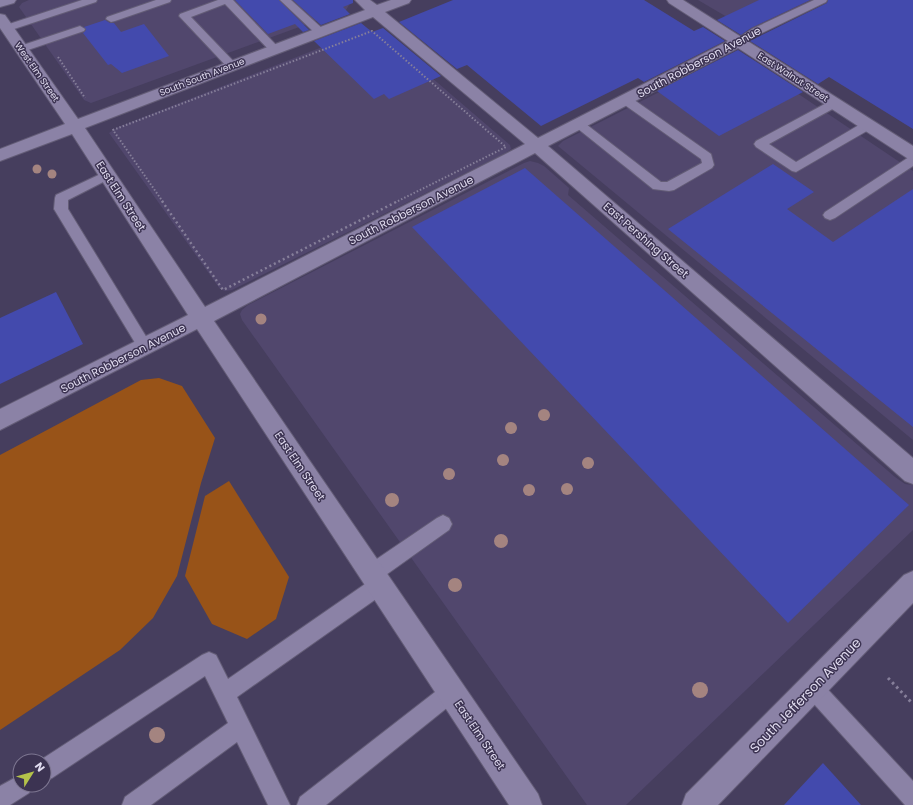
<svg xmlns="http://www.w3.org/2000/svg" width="913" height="805" font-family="Poppins,sans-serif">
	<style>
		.built { fill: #51476d }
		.green { fill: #985318 }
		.building { fill: #434aad }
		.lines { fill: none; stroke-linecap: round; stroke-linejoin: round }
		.service-casing { stroke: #635c76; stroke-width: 2 }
		.minor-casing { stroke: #635c76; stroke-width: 2 }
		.secondary-casing { stroke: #635c76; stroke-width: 2 }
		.path-far2 { stroke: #867f9a; stroke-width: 2; stroke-dasharray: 1.5 2; stroke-linecap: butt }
		.path-far1 { stroke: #867f9a; stroke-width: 2.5; stroke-dasharray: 2 3; stroke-linecap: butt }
		.path { stroke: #867f9a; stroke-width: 3; stroke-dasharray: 2.5 3.5; stroke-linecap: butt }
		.service { fill: #8b82a6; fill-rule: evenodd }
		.minor { fill: #8b82a6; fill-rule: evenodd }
		.secondary { fill: #8b82a6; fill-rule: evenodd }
		.tree { fill: #a48480 }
		.labels { text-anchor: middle; stroke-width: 3; stroke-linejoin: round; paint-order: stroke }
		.far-street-label { font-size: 9px; fill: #e2ddf1; stroke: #3c3352 }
		.street-label { font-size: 11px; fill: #e2ddf1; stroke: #3c3352 }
		.near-street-label { font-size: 13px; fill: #e2ddf1; stroke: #3c3352 }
	</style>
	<rect width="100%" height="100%" fill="#463e5e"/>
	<!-- built -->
	<g class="built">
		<polygon points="29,0 342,0 349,5 346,10 91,103 84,100 19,7 22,3"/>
		<polygon points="698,0 813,0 756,28 750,29 744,27"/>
		<polygon points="368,29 381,34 510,145 511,149 504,154 232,290 225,291 220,289 109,133 118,127"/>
		<polygon points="732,55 745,58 913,171 913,440 558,146 563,141"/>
		<polygon points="530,161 538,163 544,166 569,188 568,195 895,477 905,484 913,485 913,530 626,805 587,805 242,320 240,314 242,310 248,305 524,163"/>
	</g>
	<!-- green -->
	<g class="green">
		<polygon points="159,378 182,386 215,438 201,483 177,576 153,618 120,650 0,730 0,455 141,380"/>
		<polygon points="229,481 289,577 276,619 247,639 212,624 185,576 205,496"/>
	</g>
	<!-- building -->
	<g class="building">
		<polygon points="235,0 279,0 309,30 303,32 295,24 268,34"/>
		<polygon points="293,0 353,0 353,3 343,7 350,14 321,25"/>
		<polygon points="453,0 644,0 694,31 703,27 725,41 644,82 638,78 541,126 467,65 457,69 399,22"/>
		<polygon points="759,0 810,0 751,28 741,35 717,20"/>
		<polygon points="828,0 913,0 913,129 829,77 818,84 750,41 827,3"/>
		<polygon points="105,20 110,23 114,23 121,32 144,24 169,56 122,73 111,64 108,65 83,33 86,30 84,27"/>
		<polygon points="361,23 372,32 383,28 441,76 389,99 384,94 374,99 314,41"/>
		<polygon points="738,50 803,92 719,136 657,91"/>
		<polygon points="773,164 814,192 787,209 833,242 913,189 913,427 668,229"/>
		<polygon points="525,168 909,505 788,623 412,227"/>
		<polygon points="56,292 83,344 0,384 0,318"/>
		<polygon points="823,763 861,805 784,805"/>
	</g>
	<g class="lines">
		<defs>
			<g id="service">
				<polygon points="82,0 97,0 96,2 11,30 7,31 2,28 3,26"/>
				<polygon points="156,0 171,0 170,2 115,21 111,22 106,19 107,17"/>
				<polygon points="218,0 233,0 278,47 279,49 278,51 270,51 225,4 191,17 238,66 236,68 228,68 179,16 180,14"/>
				<polygon points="280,0 291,0 324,30 325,32 324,34 316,34"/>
				<polygon points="814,0 827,0 826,2 739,44 734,41 752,29"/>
				<polygon points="80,26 85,29 84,31 25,51 21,52 16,49 17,47"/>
				<polygon points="626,96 630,97 711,154 714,165 712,168 674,190 669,191 653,189 572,124 574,121 582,121 661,182 667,182 702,163 701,159 622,103 620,100 622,97"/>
				<polygon points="834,99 838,100 840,103 838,106 769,144 796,162 864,122 872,122 874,125 872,128 796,172 792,171 756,147 754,144 756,141"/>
				<polygon points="913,156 913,166 835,218 830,220 825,218 823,215 825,212 909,157"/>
				<polygon points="107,171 111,172 113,175 111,178 68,200 68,209 150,343 153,347 150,351 145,353 140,351 54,209 55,198 56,195"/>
				<polygon points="443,515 449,518 452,524 449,530 383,577 386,578 388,585 386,592 237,697 290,805 268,805 237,742 151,805 122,805 125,797 228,723 205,676 52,778 44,781 44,761 39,761 202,655 209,652 216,655 228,679 368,582 365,581 363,574 365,567 437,518"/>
				<polygon points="812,677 819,680 913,781 913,805 905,805 805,694 802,687 805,680"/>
				<polygon points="451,682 458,685 461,692 458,699 326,805 297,805 300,797 444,685"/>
				<polygon points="20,775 20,785 32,785 29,793 10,805 0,805 0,786"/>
			</g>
			<g id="minor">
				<polygon points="0,0 16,0 14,3 0,7"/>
				<path d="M355,0H370L377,5L391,0H411L409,3L385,12L538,138L728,41L669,3L667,0H683L913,146V160L907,158L738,48L548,146L913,458V484L905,481L535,153L214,321L538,794L542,805H509L197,329L0,430V409L188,315L72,134L0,161V149L65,124L0,28V14L5,15L78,119L365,10ZM373,17L525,144L205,307L85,128Z"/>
			</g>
			<polygon id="secondary" points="913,571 913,603 718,805 682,805 686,794 904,575"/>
		</defs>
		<!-- service casing -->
		<use href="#service" class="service-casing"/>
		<!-- minor casing -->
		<use href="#minor" class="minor-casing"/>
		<!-- secondary casing -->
		<use href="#secondary" class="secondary-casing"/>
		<!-- path-far2 -->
		<g class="path-far2">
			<polyline points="58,57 85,98"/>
			<polyline points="163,202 113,130 372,31 506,147 396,202"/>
		</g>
		<!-- path-far1 -->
		<polyline class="path-far1" points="162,201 223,290 398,201"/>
		<!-- path -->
		<polyline class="path" points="888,678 913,704"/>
		<!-- service -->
		<use href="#service" class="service"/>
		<!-- minor -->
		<use href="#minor" class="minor"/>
		<!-- secondary -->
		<use href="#secondary" class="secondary"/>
	</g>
	<!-- trees -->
	<g class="tree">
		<circle cx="37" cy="169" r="4.5"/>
		<circle cx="52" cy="174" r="4.5"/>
		<circle cx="261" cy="319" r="5.5"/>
		<circle cx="544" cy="415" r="6"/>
		<circle cx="511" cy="428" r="6"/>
		<circle cx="503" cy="460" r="6"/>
		<circle cx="588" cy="463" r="6"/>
		<circle cx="449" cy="474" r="6"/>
		<circle cx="567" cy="489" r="6"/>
		<circle cx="529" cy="490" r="6"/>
		<circle cx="392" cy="500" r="7"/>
		<circle cx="501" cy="541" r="7"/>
		<circle cx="455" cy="585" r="7"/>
		<circle cx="700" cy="690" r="8"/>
		<circle cx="157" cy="735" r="8"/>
	</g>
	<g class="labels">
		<!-- far-street labels -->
		<g class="far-street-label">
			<text transform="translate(37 72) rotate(55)" y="3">West Elm Street</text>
			<text transform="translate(202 77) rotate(-21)" y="3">South South Avenue</text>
			<text transform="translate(793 77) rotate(33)" y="3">East Walnut Street</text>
		</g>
		<!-- street labels -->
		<g class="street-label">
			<text transform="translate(699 62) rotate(-28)" y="4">South Robberson Avenue</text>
			<text transform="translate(121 196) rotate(57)" y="4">East Elm Street</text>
			<text transform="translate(411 210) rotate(-27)" y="4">South Robberson Avenue</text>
			<text transform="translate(646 240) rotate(41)" y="4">East Pershing Street</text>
			<text transform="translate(123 358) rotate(-27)" y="4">South Robberson Avenue</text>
			<text transform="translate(300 466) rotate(56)" y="4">East Elm Street</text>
			<text transform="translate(480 735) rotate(56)" y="4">East Elm Street</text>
		</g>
		<!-- near-street labels -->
		<g class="near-street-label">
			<text transform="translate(805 695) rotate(-46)" y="5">South Jefferson Avenue</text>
		</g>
	</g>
	<!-- north arrow -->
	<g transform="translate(32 773) rotate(53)"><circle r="19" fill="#3c3352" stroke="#7e7792"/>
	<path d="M0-3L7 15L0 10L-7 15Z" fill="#b4c24a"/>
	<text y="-6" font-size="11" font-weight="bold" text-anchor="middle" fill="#e2ddf1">N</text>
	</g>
</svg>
